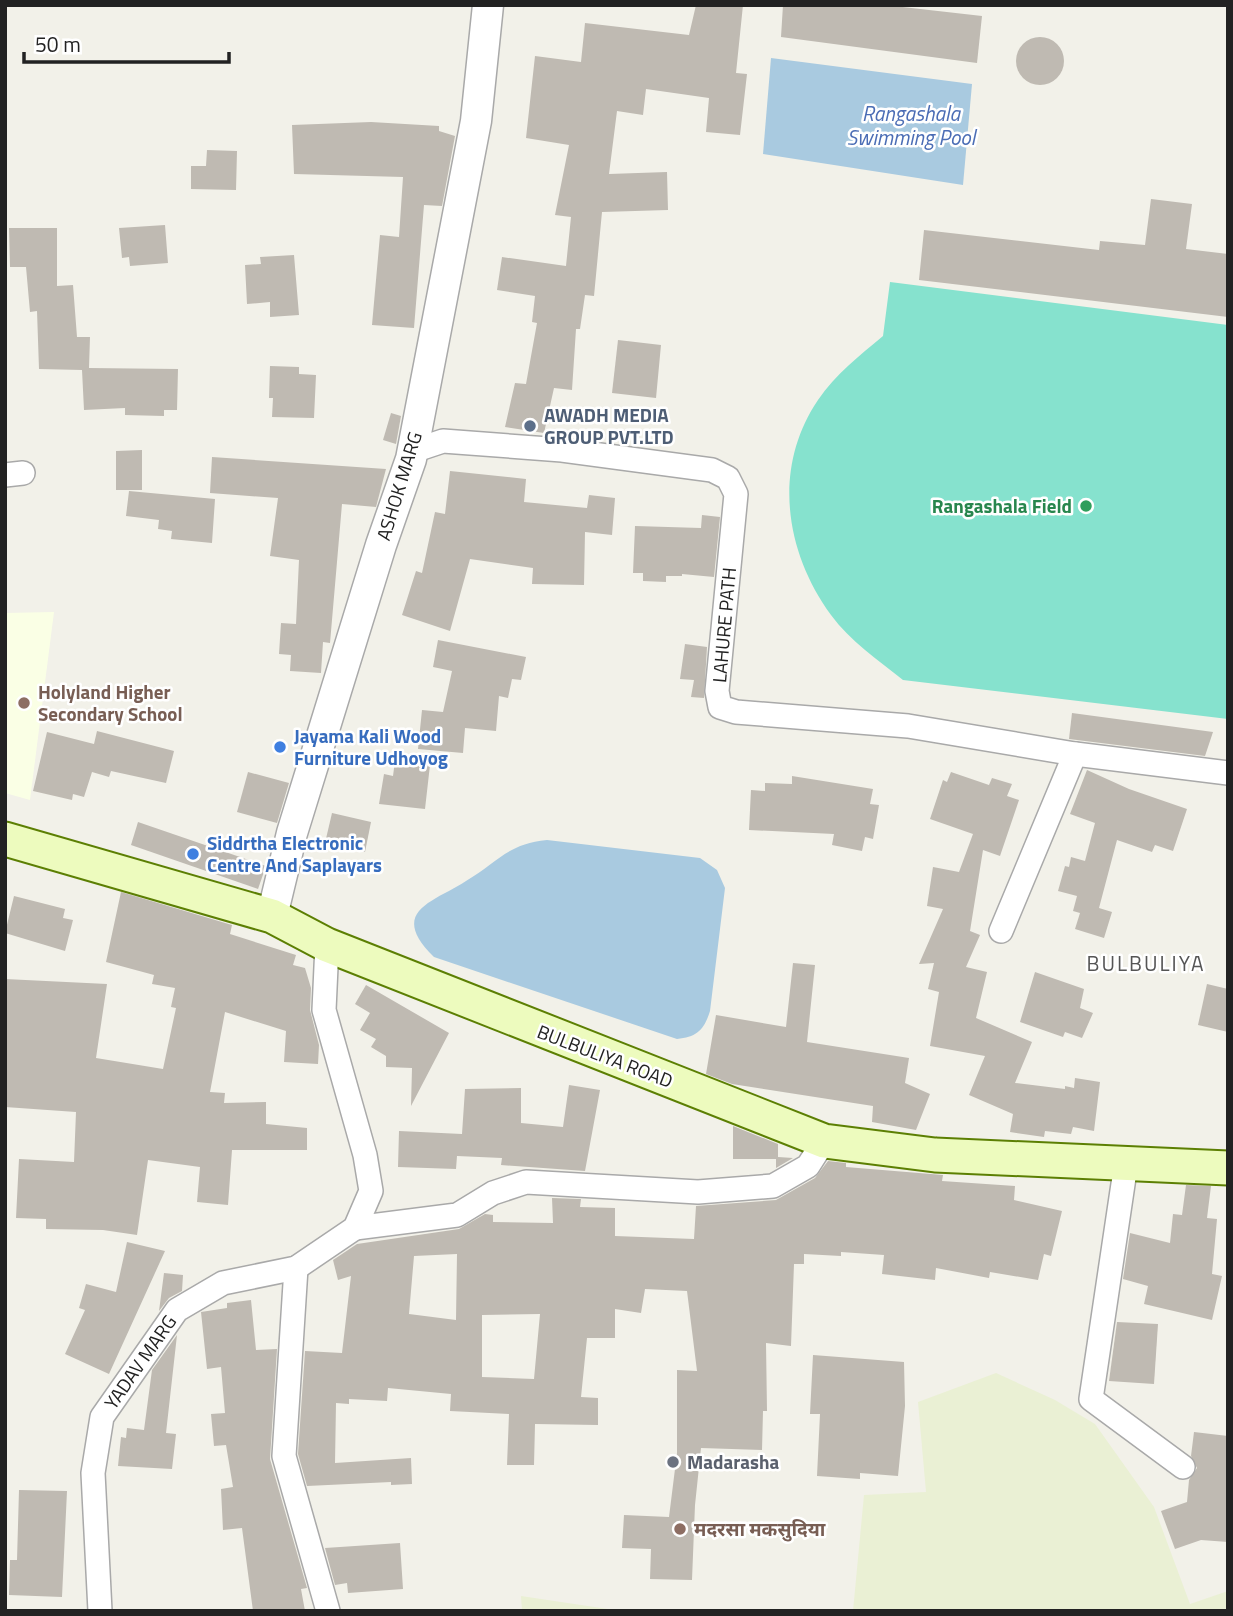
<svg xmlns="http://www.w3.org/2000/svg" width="1233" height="1616" font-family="'Titillium Web','Noto Sans Devanagari',sans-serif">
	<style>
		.education { fill: #faffe5 }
		.farmland { fill: #eaf0d4 }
		.pitch { fill: #86e2ce }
		.water { fill: #a9cae0 }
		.building { fill: #bfbab2; fill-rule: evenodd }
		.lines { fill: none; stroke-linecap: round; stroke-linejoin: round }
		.minor-casing { stroke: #a9a9a9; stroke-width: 26 }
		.tertiary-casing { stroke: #a9a9a9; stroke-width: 33 }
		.secondary-casing { stroke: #5c7f03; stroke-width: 37 }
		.minor { stroke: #fff; stroke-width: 23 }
		.tertiary { stroke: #fff; stroke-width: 30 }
		.secondary { stroke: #edfbbe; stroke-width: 33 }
		.service-dot { fill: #5c6f8a; stroke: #fff; stroke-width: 2.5 }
		.leisure-dot { fill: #2e9e5b; stroke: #fff; stroke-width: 2.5 }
		.education-dot { fill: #8d6e63; stroke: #fff; stroke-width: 2.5 }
		.shop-dot { fill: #3f7fe0; stroke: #fff; stroke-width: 2.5 }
		.worship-dot { fill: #6b7280; stroke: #fff; stroke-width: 2.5 }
		.labels { text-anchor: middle; stroke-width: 5; stroke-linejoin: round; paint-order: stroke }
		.service-label { font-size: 19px; font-weight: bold; fill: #4e5e75; stroke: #fff; text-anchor: start }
		.street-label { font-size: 19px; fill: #222; stroke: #fff }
		.leisure-label { font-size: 19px; font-weight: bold; fill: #27864d; stroke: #fff; text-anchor: end }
		.education-label { font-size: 19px; font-weight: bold; fill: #785e54; stroke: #fff; text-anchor: start }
		.shop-label { font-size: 19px; font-weight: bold; fill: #366cbe; stroke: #fff; text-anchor: start }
		.worship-label { font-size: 19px; font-weight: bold; fill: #5b616d; stroke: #fff; text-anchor: start }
		.water-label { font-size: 21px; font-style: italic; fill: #4b6db5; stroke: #fff }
		.neighbourhood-label { font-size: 21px; letter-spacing: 2px; fill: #555; stroke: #fff }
	</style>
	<rect width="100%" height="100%" fill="#f2f1e9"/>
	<!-- education -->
	<polygon class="education" points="54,612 30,800 5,793 5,613"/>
	<!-- farmland -->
	<g class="farmland">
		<polygon points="996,1373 1055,1400 1095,1424 1154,1507 1190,1604 1228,1591 1228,1611 853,1611 864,1495 926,1492 918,1402"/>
		<polygon points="521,1596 621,1611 522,1611"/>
	</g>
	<!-- pitch -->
	<path class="pitch" d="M890,282L1228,325V719L903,680C878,660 850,641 831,615C785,552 772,468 818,400C836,374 859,356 883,336Z"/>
	<!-- water -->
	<g class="water">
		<polygon points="771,58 972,84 963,185 763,154"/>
		<path d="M547,840L700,858L717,870L725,888L710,1011C704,1030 697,1037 677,1039L434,957C387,911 434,902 466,881C498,862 507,844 547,840Z"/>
	</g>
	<!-- building -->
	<g class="building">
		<polygon points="696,5 743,5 736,73 747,74 740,135 706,132 709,98 646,89 643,115 617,111 609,174 667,172 668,210 602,212 594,296 585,295 580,329 576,329 572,390 554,388 544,433 505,427 515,383 526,384 537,323 532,322 535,296 497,290 502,257 566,266 571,217 555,215 569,145 526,138 535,56 581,62 585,23 689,35"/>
		<polygon points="783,5 885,5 982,16 977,63 781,37"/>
		<circle cx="1040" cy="61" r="24"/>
		<polygon points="371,122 439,126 439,131 455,136 442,206 424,205 414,328 372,325 380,235 399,237 403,177 294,174 292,125"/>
		<polygon points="207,150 237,151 236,190 191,189 191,166 206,166"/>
		<polygon points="1151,199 1192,204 1186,249 1228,254 1228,317 919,280 924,230 1099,250 1100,241 1145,245"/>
		<polygon points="165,225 168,263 130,266 129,257 122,258 119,228"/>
		<polygon points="9,228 57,228 57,286 73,285 77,337 90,337 89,368 178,369 177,410 164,410 164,416 125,415 125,408 84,410 82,370 39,369 37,311 30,312 26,267 10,267"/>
		<polygon points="294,255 299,315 270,317 270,302 247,304 245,265 261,264 260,257"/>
		<polygon points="618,340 661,345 656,398 612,393"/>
		<polygon points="270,366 299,367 299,374 316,375 314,418 272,417 273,398 269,398"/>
		<polygon points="391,413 401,416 396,444 383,440"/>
		<polygon points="142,450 142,490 116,490 116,451"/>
		<polygon points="212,457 386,469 376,507 342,504 330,643 323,642 321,673 290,671 291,655 279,654 281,623 296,624 299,560 270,556 278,498 210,493"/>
		<polygon points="450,471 526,479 524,502 587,508 589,495 615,498 612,535 585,532 584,585 532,584 533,568 470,559 450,631 402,615 416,571 422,573 435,512 445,514"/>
		<polygon points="129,491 215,499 212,543 171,539 172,531 158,529 159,520 126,516"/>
		<polygon points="702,515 720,517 714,577 682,574 682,576 666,576 666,582 643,581 643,573 633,573 635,526 701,528"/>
		<polygon points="438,640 526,657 521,680 512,679 508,698 499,696 496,731 465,728 463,753 418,749 422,710 443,712 452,671 433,667"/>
		<polygon points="685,644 707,647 704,698 691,697 694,680 680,679"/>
		<polygon points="1072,713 1213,732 1205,756 1069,739"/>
		<polygon points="97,731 174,751 166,783 111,771 109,777 92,772 84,797 73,794 72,800 33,791 47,732 94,744"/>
		<polygon points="395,761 430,765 425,809 379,804 384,774 393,776"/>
		<polygon points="1087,770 1129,789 1187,809 1173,851 1155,845 1152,852 1117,840 1099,908 1112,912 1104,938 1075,929 1080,913 1073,911 1077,896 1058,891 1065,866 1069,867 1071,857 1085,861 1095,823 1070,814"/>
		<polygon points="248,772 289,783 277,823 237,812"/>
		<polygon points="951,772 989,785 992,778 1012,784 1007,796 1019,800 1000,856 983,850 970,931 980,935 966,967 987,972 976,1018 1032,1042 1015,1083 1065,1089 1065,1086 1074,1088 1075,1078 1100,1082 1094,1131 1073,1127 1071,1134 1045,1131 1044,1137 1010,1132 1013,1114 969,1095 985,1056 930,1046 939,992 928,989 934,963 919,964 943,909 927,906 933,867 959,872 973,834 930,819 943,780 947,782"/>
		<polygon points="792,776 873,789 870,804 879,805 873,839 865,837 862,851 832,845 834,834 749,830 751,790 765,791 765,783 792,784"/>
		<polygon points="332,813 371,822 365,852 325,843"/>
		<polygon points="138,822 266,866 258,889 131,845"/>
		<polygon points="121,892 232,925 230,934 296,955 293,965 305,968 311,988 310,1010 319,1045 318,1064 284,1062 286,1031 225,1012 210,1092 225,1093 224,1103 266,1102 266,1124 307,1128 307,1150 232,1150 228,1205 197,1202 200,1167 148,1160 137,1235 103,1230 46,1229 46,1219 16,1218 19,1159 74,1162 76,1112 5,1107 5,979 107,984 96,1058 163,1069 176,1008 171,1007 175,988 152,984 154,975 106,962"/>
		<polygon points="14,896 65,909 63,918 73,920 65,951 5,933"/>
		<polygon points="793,963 815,965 807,1042 909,1058 905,1083 930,1094 916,1130 872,1122 873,1106 732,1084 706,1074 716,1015 786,1027"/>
		<polygon points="1035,972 1084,989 1080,1008 1093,1013 1082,1038 1065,1032 1063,1037 1020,1022"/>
		<polygon points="1207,984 1228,989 1228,1032 1198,1025"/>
		<polygon points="366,985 449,1033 411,1106 412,1068 386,1067 386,1056 371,1047 376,1039 360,1030 370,1013 355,1004"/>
		<polygon points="569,1085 600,1090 585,1171 501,1165 502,1158 457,1156 456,1169 398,1167 399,1131 462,1134 465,1089 521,1088 521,1123 563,1127"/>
		<polygon points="733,1126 778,1144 778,1157 793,1158 776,1168 776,1159 733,1159"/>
		<path d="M828,1161L846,1163V1167L943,1175L942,1181L1015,1186L1014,1200L1062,1211L1051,1256L1044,1254L1038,1280L990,1272L989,1278L936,1268L935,1280L882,1274L884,1255L841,1252V1256L804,1254V1264H794L791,1346L766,1343L767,1411H763L762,1450L701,1448L695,1505L692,1580L650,1579L651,1549L622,1548L624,1515L669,1517L677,1453V1370L697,1371L687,1291L645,1289L641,1313L615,1309V1338H587L581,1397L598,1398V1425L535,1424L534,1465H507L509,1414L450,1411L451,1394L388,1388L387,1401L349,1399V1404L336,1403L335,1463L411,1458L412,1484L391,1485V1482L307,1486L298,1454L305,1351L342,1353L351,1276L338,1280L333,1260L357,1244L459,1229L485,1214L493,1215V1222L553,1223L552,1198L581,1199L580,1207L615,1208V1236L694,1239L696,1206L776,1200L815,1178ZM457,1254L456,1320L409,1314L414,1256ZM540,1314L534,1379L482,1377V1315Z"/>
		<polygon points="1186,1185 1211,1186 1207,1218 1217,1219 1212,1274 1222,1276 1212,1320 1144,1304 1148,1286 1123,1279 1130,1233 1170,1243 1173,1214 1182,1215"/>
		<polygon points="127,1242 165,1251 109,1374 65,1354 85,1310 79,1308 86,1284 116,1292"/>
		<polygon points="164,1273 183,1275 182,1291 169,1298 159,1311"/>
		<polygon points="251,1300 256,1350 277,1349 270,1459 307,1588 301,1589 305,1611 253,1611 242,1528 223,1530 221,1489 233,1487 226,1445 214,1446 211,1414 225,1413 221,1367 207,1369 201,1312 227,1308 227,1303"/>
		<polygon points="1117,1322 1158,1324 1154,1384 1109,1381"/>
		<polygon points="177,1335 166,1433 176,1434 172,1469 118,1466 121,1437 126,1438 127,1428 144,1430 152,1370"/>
		<polygon points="813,1355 904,1362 905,1406 898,1476 860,1473 860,1479 817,1476 820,1414 810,1414"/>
		<polygon points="1194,1432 1228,1436 1228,1542 1201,1540 1175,1549 1161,1511 1187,1502 1189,1480 1197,1468 1191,1456"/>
		<polygon points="19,1490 67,1491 62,1597 9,1595 10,1560 17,1560"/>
		<polygon points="400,1543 403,1589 348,1593 347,1583 335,1585 325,1548"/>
	</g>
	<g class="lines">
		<defs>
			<g id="minor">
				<polyline points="413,451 443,441 562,450 712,470 728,478 736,494 717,691 720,707 736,712 908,726 1075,754 1228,773"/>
				<polyline points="5,475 23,473"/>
				<polyline points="1001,931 1075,754"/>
				<polyline points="1126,1164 1091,1399 1183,1467"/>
				<polyline points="355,1228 457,1215 493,1193 526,1182 698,1192 773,1186 808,1166 824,1141"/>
				<polyline points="296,1268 284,1456 328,1611"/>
				<polyline points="100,1611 93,1473 102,1417 177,1310 223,1283 296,1268 355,1228 371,1191 365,1155 324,1010 327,945"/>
			</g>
			<polyline id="tertiary" points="272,916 292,833 381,545 411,459 476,121 488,5"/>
			<polyline id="secondary" points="5,839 272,916 327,945 824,1141 935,1155 1228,1168"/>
		</defs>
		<!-- minor casing -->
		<use href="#minor" class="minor-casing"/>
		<!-- tertiary casing -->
		<use href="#tertiary" class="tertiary-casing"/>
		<!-- secondary casing -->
		<use href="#secondary" class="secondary-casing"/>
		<!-- minor -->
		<use href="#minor" class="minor"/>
		<!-- tertiary -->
		<use href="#tertiary" class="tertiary"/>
		<!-- secondary -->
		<use href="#secondary" class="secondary"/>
	</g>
	<!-- markers -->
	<circle class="service-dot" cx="530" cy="426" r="7"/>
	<circle class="leisure-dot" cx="1086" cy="506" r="7"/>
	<g class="education-dot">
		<circle cx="24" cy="703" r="7"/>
		<circle cx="680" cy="1529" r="7"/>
	</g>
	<g class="shop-dot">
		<circle cx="280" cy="747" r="7"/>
		<circle cx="193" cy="854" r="7"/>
	</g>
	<circle class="worship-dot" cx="673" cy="1462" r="7"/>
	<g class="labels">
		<!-- service labels -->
		<g class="service-label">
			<text x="544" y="422">AWADH MEDIA<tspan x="544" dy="22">GROUP PVT.LTD</tspan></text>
		</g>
		<!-- street labels -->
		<g class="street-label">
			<text transform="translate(399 486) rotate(-73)" y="7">ASHOK MARG</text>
			<text transform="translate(724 625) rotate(-85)" y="7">LAHURE PATH</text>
			<text transform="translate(605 1056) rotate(21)" y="7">BULBULIYA ROAD</text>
			<text transform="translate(140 1362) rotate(-55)" y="7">YADAV MARG</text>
		</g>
		<!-- leisure labels -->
		<g class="leisure-label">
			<text x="1072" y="513">Rangashala Field</text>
		</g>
		<!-- education labels -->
		<g class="education-label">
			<text x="38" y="699">Holyland Higher<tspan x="38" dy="22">Secondary School</tspan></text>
			<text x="694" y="1536">मदरसा मकसुदिया</text>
		</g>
		<!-- shop labels -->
		<g class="shop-label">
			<text x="294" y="743">Jayama Kali Wood<tspan x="294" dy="22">Furniture Udhoyog</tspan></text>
			<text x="207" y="850">Siddrtha Electronic<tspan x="207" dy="22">Centre And Saplayars</tspan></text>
		</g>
		<!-- worship labels -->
		<g class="worship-label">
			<text x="687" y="1469">Madarasha</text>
		</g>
		<!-- water labels -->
		<g class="water-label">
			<text x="911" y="121">Rangashala<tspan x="911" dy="24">Swimming Pool</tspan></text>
		</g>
		<!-- neighbourhood labels -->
		<g class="neighbourhood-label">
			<text x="1146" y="971">BULBULIYA</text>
		</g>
	</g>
	<!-- border -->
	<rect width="1233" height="1616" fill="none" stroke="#222222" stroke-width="14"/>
	<!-- scale -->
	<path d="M24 52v10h205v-10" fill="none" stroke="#222222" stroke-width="3.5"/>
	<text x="35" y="52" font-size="21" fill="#222222" stroke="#ffffff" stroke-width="5" paint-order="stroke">50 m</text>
</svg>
